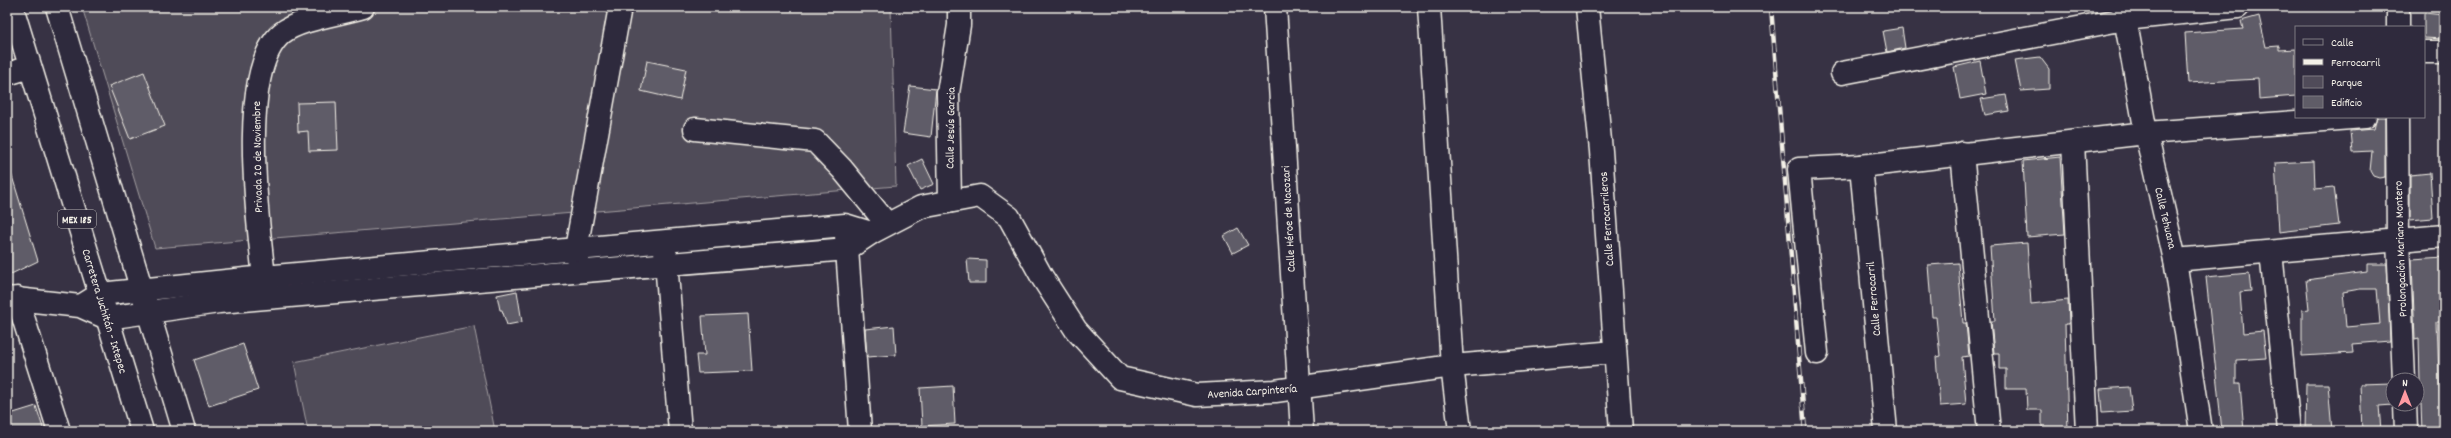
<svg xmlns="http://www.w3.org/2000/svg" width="2451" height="438" font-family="Dekko,sans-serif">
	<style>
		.green { fill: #504b59; stroke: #a29ea0 }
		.building { fill: #5f5c67; stroke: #f4f1e8; fill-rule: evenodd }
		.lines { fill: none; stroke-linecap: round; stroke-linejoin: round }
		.street-casing { stroke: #f4f1e8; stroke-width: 25 }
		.primary-casing { stroke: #f4f1e8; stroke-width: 25 }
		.street { stroke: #2f2a3d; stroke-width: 22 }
		.primary { stroke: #2f2a3d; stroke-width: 22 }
		.rail-casing { stroke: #f4f1e8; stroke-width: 4.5 }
		.rail { stroke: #2f2a3d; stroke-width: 3; stroke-dasharray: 9; stroke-linecap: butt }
		.labels { text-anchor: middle; stroke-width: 3; stroke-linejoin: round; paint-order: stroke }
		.shield { fill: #2f2a3d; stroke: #b9b5b5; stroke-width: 1 }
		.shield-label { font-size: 11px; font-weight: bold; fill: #f4f1e8 }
		.street-label { font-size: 12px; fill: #f4f1e8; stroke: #2f2a3d }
	</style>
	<rect width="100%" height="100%" fill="#373244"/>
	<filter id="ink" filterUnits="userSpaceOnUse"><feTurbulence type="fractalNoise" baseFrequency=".025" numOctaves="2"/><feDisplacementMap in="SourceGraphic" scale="8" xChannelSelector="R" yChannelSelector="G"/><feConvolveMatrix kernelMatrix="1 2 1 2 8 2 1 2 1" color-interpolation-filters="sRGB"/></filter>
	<g filter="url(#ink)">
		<!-- green -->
		<g class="green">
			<polygon points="82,7 891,7 896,186 155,248"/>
			<polygon points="474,326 495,431 308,431 294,362"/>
		</g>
		<!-- building -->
		<g class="building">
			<polygon points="2424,13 2444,15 2444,39 2424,38"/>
			<polygon points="2259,16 2266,47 2279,46 2279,50 2296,49 2296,96 2259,99 2258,79 2188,83 2185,33 2243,29 2241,21"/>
			<polygon points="1902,28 1905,48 1887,52 1883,31"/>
			<polygon points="2040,57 2049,69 2049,89 2021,91 2015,60"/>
			<polygon points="647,61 686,69 680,100 641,91"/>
			<polygon points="1980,61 1986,94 1960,99 1954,67"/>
			<polygon points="144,72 165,126 130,139 109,86"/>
			<polygon points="910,86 936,89 931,137 903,133"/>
			<polygon points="2006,95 2009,111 1985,115 1981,99"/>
			<polygon points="336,102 338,150 309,151 308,131 298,132 297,103"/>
			<polygon points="2377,117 2385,117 2385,177 2379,178 2373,176 2370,171 2372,151 2352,152 2350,131 2374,129"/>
			<polygon points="2060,157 2065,234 2027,237 2023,161"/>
			<polygon points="922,159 934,184 920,190 908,166"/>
			<polygon points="2314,161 2315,189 2334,187 2339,225 2279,232 2275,163"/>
			<polygon points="11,173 38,261 7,276 7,174"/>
			<polygon points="2430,173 2433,218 2410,220 2410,175"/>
			<polygon points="1238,228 1248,245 1233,253 1224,236"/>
			<polygon points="2027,243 2031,304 2068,300 2069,324 2065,324 2068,431 2042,431 2042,410 2027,410 2026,389 2006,389 2006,369 1999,369 1999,353 1994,353 1991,321 1995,321 1990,246"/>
			<polygon points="2444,257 2444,322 2437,322 2441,431 2422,431 2421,404 2418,404 2417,402 2417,382 2420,382 2419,338 2415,339 2412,264 2412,259"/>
			<polygon points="967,259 986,260 986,283 969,283"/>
			<polygon points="1958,263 1963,323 1966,323 1969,356 1962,357 1966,404 1940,406 1936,357 1940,356 1936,317 1932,317 1928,265"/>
			<path d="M2367,264H2387L2390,341L2352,344L2353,353L2302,356V310L2309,309L2306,280L2367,272ZM2360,289H2377L2380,324L2346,327L2343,292Z"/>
			<polygon points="2249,273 2251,291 2240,292 2243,333 2263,331 2266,358 2236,360 2236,384 2240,384 2244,431 2222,431 2206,277"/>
			<polygon points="517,291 522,322 507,325 502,310 500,310 497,295"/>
			<polygon points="748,314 752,371 698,373 696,355 705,355 702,316"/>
			<polygon points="894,326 896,355 867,357 865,329"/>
			<polygon points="243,344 258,390 209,406 194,360"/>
			<polygon points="2392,383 2393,405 2379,406 2381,431 2362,431 2360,384"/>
			<polygon points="2306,384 2328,384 2332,431 2305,431"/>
			<polygon points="953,386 955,424 922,426 920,388"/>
			<polygon points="2129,387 2132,411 2102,413 2100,389"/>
			<polygon points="36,406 44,431 10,431 7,415"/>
		</g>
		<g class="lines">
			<defs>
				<g id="street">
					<polyline points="1275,7 1302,431"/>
					<polyline points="1429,7 1452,366 1460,431"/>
					<polyline points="1587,7 1601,151 1621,431"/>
					<polyline points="2123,7 2146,133 2175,260 2201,431"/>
					<polyline points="2398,7 2398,27"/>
					<polyline points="2424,52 2444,52"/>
					<polyline points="1842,73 2125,19 2238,7"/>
					<polyline points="7,74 30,67"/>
					<polyline points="2397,117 2398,240 2404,380"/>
					<polyline points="695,129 815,141 842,169 887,224"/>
					<polyline points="2073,142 2087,431"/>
					<polyline points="1962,153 1989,431"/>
					<polyline points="1861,166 1886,431"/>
					<polyline points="950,201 948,93 959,25 959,7"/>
					<polyline points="846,235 860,431"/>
					<polyline points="665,250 680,431"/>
					<polyline points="2271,252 2289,431"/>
					<polyline points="2175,260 2444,236"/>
					<polyline points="578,264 576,249 620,7"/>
					<path d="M264,277C258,222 237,70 282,33C299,19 341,14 363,7"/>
					<polyline points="7,298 80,306 107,318 219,302 847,249 871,233 921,207 980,196 1009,217 1042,277 1076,330 1120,378 1197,395 1275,391 1452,366 1615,352"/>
					<polyline points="17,298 59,431"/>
					<polyline points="84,304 100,294 264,277 845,225 871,233"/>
					<polyline points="1817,353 1799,169 1861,166 2146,133 2365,117"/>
					<polyline points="2405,404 2406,431"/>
				</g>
				<g id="primary">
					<polyline points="12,7 142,431"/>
					<polyline points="57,7 184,431"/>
				</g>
			</defs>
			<!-- street casing -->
			<use href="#street" class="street-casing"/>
			<!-- primary casing -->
			<use href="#primary" class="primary-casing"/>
			<!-- street -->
			<use href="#street" class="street"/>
			<!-- primary -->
			<use href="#primary" class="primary"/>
			<defs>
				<polyline id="rail" points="1771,7 1805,431"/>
			</defs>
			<!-- rail casing -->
			<use href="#rail" class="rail-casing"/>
			<!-- rail -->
			<use href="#rail" class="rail"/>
		</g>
	</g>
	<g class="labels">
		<!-- shield labels -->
		<rect class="shield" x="58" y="210" width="38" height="18" rx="3"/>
		<g class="shield-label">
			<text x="77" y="223">MEX 185</text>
		</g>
		<!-- street labels -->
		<g class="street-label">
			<text transform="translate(950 128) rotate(-89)" y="4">Calle Jesús Garcia</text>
			<text transform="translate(257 157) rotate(-91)" y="4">Privada 20 de Noviembre</text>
			<text transform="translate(2166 218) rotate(77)" y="4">Calle Tehuana</text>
			<text transform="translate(1288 219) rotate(-93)" y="4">Calle Héroe de Nacozari</text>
			<text transform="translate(1606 219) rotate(-94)" y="4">Calle Ferrocarrileros</text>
			<text transform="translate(2400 249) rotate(-92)" y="4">Prolongación Mariano Montero</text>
			<text transform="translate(1873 299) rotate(-95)" y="4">Calle Ferrocarril</text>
			<text transform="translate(105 311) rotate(73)" y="4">Carretera Juchitán - Ixtepec</text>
			<text transform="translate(1252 391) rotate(-4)" y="4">Avenida Carpintería</text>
		</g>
	</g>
	<!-- margin -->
	<rect width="2451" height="438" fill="none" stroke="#2f2a3d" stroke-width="24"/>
	<rect x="12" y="12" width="2427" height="414" fill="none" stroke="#f4f1e8" stroke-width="1.5" filter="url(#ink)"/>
	<!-- legend -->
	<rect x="2295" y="26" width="130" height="92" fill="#2f2a3d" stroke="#7e7a81"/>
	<rect x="2303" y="39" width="20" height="6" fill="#2f2a3d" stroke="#7e7a81"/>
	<text x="2331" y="46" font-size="12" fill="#f4f1e8">Calle</text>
	<rect x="2303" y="59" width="20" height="6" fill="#f4f1e8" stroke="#7e7a81"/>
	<text x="2331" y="66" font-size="12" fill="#f4f1e8">Ferrocarril</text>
	<rect x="2303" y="76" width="20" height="12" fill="#504b59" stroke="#7e7a81"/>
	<text x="2331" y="86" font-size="12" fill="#f4f1e8">Parque</text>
	<rect x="2303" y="96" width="20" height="12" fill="#5f5c67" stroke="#7e7a81"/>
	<text x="2331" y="106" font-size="12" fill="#f4f1e8">Edificio</text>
	<!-- north arrow -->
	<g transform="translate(2405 392)"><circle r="19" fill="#2f2a3d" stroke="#7e7a81"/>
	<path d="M0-3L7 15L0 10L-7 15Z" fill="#ff9aa2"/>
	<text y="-6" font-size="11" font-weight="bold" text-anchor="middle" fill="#f4f1e8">N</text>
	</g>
</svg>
